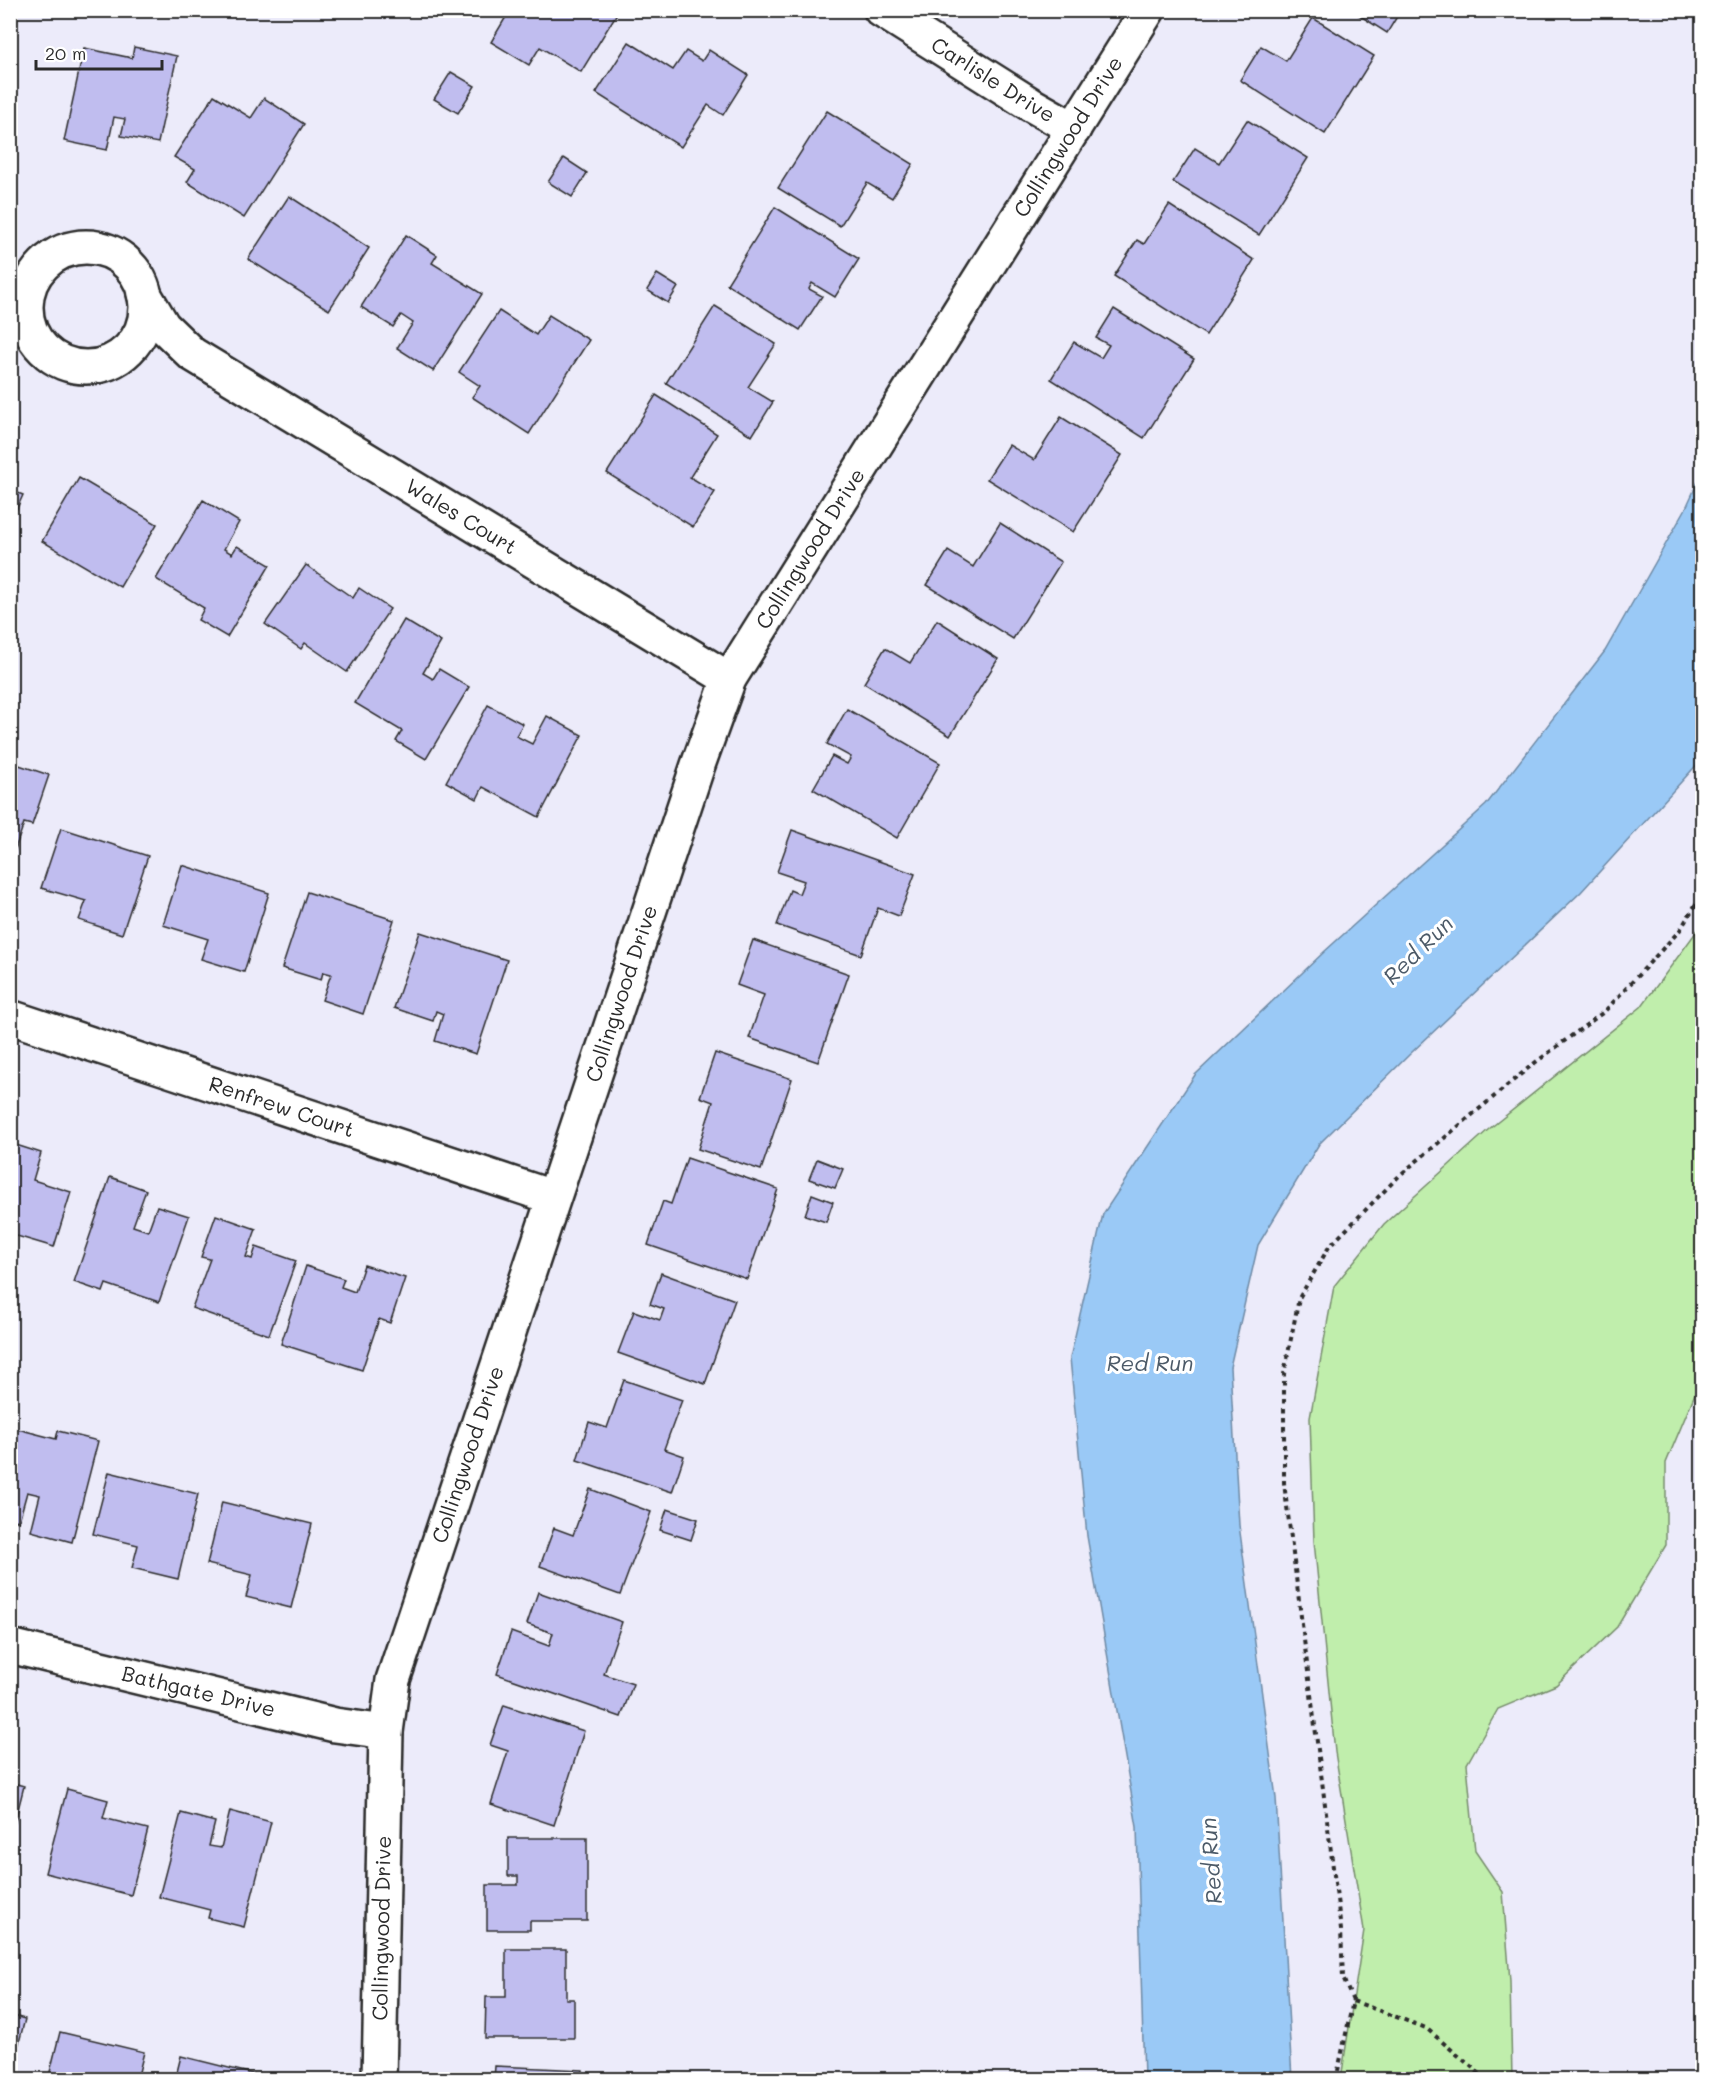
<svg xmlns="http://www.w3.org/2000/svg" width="1713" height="2090" font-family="Mali,sans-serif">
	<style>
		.green { fill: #c0eeac; stroke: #768c6c; stroke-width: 1.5 }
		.water { fill: #9ac9f6; stroke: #6e8aa5; stroke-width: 1.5 }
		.building { fill: #c0bdef; stroke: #2b2b2b; stroke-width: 1.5 }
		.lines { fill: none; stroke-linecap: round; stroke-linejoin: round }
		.street-casing { stroke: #2b2b2b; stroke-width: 38 }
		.path { stroke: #2b2b2b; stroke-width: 4; stroke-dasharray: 4.5 4.5; stroke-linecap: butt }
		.street { stroke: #fff; stroke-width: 33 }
		.labels { text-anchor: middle; stroke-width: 6; stroke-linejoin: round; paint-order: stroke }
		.street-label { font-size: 21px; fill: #2b2b2b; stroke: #fff }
		.water-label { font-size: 22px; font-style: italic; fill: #4c5a68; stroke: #fff }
	</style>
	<rect width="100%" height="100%" fill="#ecebfa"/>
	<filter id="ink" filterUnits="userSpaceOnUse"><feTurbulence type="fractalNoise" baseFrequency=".0167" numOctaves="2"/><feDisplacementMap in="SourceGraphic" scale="12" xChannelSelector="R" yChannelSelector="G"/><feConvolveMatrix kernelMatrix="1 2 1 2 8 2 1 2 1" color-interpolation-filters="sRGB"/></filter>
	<g filter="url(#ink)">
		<!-- green -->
		<polygon class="green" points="1702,924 1702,1377 1666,1463 1666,1545 1617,1627 1556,1685 1498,1709 1467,1764 1475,1851 1503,1892 1510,1981 1512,2079 1341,2079 1364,1930 1335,1752 1314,1541 1310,1418 1334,1286 1384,1224 1489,1129 1641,1007"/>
		<!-- water -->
		<polygon class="water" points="1702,473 1702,759 1581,892 1411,1053 1319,1144 1258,1245 1230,1367 1239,1525 1276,1798 1292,2079 1144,2079 1137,1827 1087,1536 1070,1358 1103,1214 1195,1075 1324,952 1486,805 1605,651 1685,510"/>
		<!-- building -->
		<g class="building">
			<polygon points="510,10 619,10 581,72 540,47 529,65 491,42"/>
			<polygon points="1351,10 1401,10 1387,33"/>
			<polygon points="1313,18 1374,56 1325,134 1240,80 1261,46 1286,61"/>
			<polygon points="629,42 673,70 686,51 702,61 709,50 748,75 723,115 708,105 681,147 596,93"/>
			<polygon points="134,47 177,56 158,143 121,136 125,119 114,117 107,150 64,141 84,48 132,58"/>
			<polygon points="451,72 475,86 458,113 434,99"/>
			<polygon points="214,95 251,118 264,98 304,124 244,218 187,182 195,169 174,157"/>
			<polygon points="827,111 913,164 892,198 867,183 840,226 778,188"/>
			<polygon points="1247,120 1308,158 1259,235 1173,182 1195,148 1219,163"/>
			<polygon points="564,158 587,173 572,197 548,182"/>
			<polygon points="289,196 369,248 329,310 248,259"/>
			<polygon points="1169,205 1254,260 1206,335 1114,276 1137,240 1144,244"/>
			<polygon points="775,207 859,259 835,297 812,283 809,289 822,296 800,330 727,284"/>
			<polygon points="406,235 437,255 432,263 482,294 433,371 397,348 413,323 401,315 393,327 361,307"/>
			<polygon points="657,274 678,287 668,303 647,290"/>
			<polygon points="715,306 776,344 748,387 773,402 752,436 666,383"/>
			<polygon points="1114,309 1194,359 1144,438 1051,379 1074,342 1101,358 1109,345 1096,338"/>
			<polygon points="499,311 536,335 549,315 589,340 529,434 472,397 480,386 459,372"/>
			<polygon points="656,395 717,434 690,477 715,492 693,527 607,473"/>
			<polygon points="1061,417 1122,455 1073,532 987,479 1009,445 1034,460"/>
			<polygon points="79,478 157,524 120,587 42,541"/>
			<polygon points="10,490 23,495 10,524"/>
			<polygon points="203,500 239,522 224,549 232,554 237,546 270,565 227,637 198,620 204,608 156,579"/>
			<polygon points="1000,523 1061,562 1013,639 927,585 948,551 973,567"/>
			<polygon points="306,565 353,598 359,588 390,609 347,672 305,643 301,649 265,624"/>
			<polygon points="404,620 441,642 423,673 433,679 439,669 469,687 426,759 396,741 402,731 355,703"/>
			<polygon points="937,620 998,659 950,736 864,683 885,648 910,663"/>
			<polygon points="488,705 523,724 516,736 532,744 547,716 582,735 539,817 483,787 477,799 446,782"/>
			<polygon points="847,709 940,763 897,838 813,789 832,756 847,764 851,757 827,744"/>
			<polygon points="10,762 49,775 32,825 24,823 10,864"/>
			<polygon points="61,828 148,856 122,934 79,920 86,901 41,888"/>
			<polygon points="792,830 915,874 899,916 878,908 861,955 777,925 790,890 799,894 804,881 777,872"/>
			<polygon points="182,865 269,893 244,972 201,959 208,939 163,925"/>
			<polygon points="307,892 394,920 363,1014 322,1000 331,974 323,972 321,980 282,968"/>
			<polygon points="420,932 507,960 476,1054 435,1041 443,1014 436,1011 433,1021 394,1008"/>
			<polygon points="753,940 849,974 818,1062 749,1038 764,995 737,985"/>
			<polygon points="715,1053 792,1079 761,1170 698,1149 713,1102 700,1097"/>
			<polygon points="10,1143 41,1153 33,1180 71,1192 54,1247 10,1234"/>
			<polygon points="687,1158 778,1189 747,1279 648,1245 663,1201 671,1204"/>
			<polygon points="817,1159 843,1169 835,1188 809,1179"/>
			<polygon points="110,1177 146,1190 133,1226 148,1231 157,1206 189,1216 159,1302 106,1284 103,1292 74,1282"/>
			<polygon points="812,1194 833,1202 826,1222 805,1215"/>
			<polygon points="216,1215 256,1229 246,1257 252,1259 256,1247 296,1261 269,1335 192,1308 210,1259 201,1257"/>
			<polygon points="364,1265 405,1278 390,1323 379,1319 362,1370 281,1344 306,1266 344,1279 341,1287 355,1292"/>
			<polygon points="661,1273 735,1300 705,1384 618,1353 634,1311 660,1320 664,1309 650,1304"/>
			<polygon points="624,1380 682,1400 664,1449 684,1456 672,1492 577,1460 589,1422 607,1428"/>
			<polygon points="10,1427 56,1439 58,1431 98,1441 72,1542 31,1531 40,1495 27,1492 19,1521 10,1519"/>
			<polygon points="109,1472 198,1494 178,1579 132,1568 138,1545 93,1534"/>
			<polygon points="590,1489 651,1512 620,1595 540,1566 554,1528 573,1535"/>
			<polygon points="222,1502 312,1524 291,1608 246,1597 252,1575 207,1564"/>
			<polygon points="667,1509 698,1519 691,1540 660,1530"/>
			<polygon points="538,1592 622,1622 604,1674 633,1684 621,1717 497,1674 511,1632 549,1646 553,1633 527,1624"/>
			<polygon points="504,1705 584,1731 554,1825 491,1804 508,1751 490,1745"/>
			<polygon points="10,1782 24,1786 10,1841"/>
			<polygon points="67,1789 108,1800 103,1818 148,1829 131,1895 45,1873"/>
			<polygon points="230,1811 271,1822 244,1927 208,1918 210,1910 159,1897 181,1813 215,1822 209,1846 221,1848"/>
			<polygon points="508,1838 587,1838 587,1921 530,1921 530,1930 487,1930 487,1885 518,1885 518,1876 508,1876"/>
			<polygon points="506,1949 566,1949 566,1999 574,1999 574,2038 485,2038 486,1997 506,1997"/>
			<polygon points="10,2015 25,2019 11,2074 19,2076 18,2080 10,2080"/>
			<polygon points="60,2032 144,2052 137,2080 48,2080"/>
			<polygon points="181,2056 265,2077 264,2080 175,2080"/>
			<polygon points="495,2066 583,2070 583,2080 494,2080"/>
		</g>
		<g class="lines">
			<defs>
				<g id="street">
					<path id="s1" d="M881,10L1030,104L1074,129"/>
					<circle cx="86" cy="307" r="60"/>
					<path id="s2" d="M144,294L163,326L192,354L729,679"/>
					<path id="s3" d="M10,1017L552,1197"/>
					<path id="s4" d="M10,1646L335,1725L386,1732"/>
					<path id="s5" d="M379,2080L386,1732L393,1680L698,765L729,679L1148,10"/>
				</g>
			</defs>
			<!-- street casing -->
			<use href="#street" class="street-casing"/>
			<!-- path -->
			<g class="path">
				<polyline points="1353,2001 1426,2028 1487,2080"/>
				<polyline points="1336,2080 1353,2001 1343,1978 1341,1930 1284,1483 1284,1374 1299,1298 1329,1247 1400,1175 1532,1065 1605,1011 1680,930 1702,894"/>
			</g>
			<!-- street -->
			<use href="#street" class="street"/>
		</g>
	</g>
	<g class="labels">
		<!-- street labels -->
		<g class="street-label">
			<text dy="7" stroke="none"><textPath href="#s1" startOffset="132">Carlisle Drive</textPath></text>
			<text dy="7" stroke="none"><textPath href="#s5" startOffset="2096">Collingwood Drive</textPath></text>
			<text dy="7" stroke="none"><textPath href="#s2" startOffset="392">Wales Court</textPath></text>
			<text dy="7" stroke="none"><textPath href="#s5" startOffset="1610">Collingwood Drive</textPath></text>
			<text dy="7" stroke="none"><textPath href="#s5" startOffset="1124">Collingwood Drive</textPath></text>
			<text dy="7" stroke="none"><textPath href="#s3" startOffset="286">Renfrew Court</textPath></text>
			<text dy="7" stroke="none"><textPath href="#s5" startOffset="638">Collingwood Drive</textPath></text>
			<text dy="7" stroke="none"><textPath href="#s4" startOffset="194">Bathgate Drive</textPath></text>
			<text dy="7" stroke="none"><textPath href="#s5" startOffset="152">Collingwood Drive</textPath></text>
		</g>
		<!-- water labels -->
		<g class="water-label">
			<text transform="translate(1418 950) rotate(-44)" y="8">Red Run</text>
			<text x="1150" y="1371">Red Run</text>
			<text transform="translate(1211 1861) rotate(-94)" y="8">Red Run</text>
		</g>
	</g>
	<!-- margin -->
	<rect width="1713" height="2090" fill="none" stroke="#fff" stroke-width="36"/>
	<rect x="18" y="18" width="1677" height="2054" fill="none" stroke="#2b2b2b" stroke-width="2" filter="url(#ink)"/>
	<!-- scale -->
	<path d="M36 60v9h126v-9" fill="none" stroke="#2b2b2b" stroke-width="3"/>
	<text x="45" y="60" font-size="18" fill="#2b2b2b" stroke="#ffffff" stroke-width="4.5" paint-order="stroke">20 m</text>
</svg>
